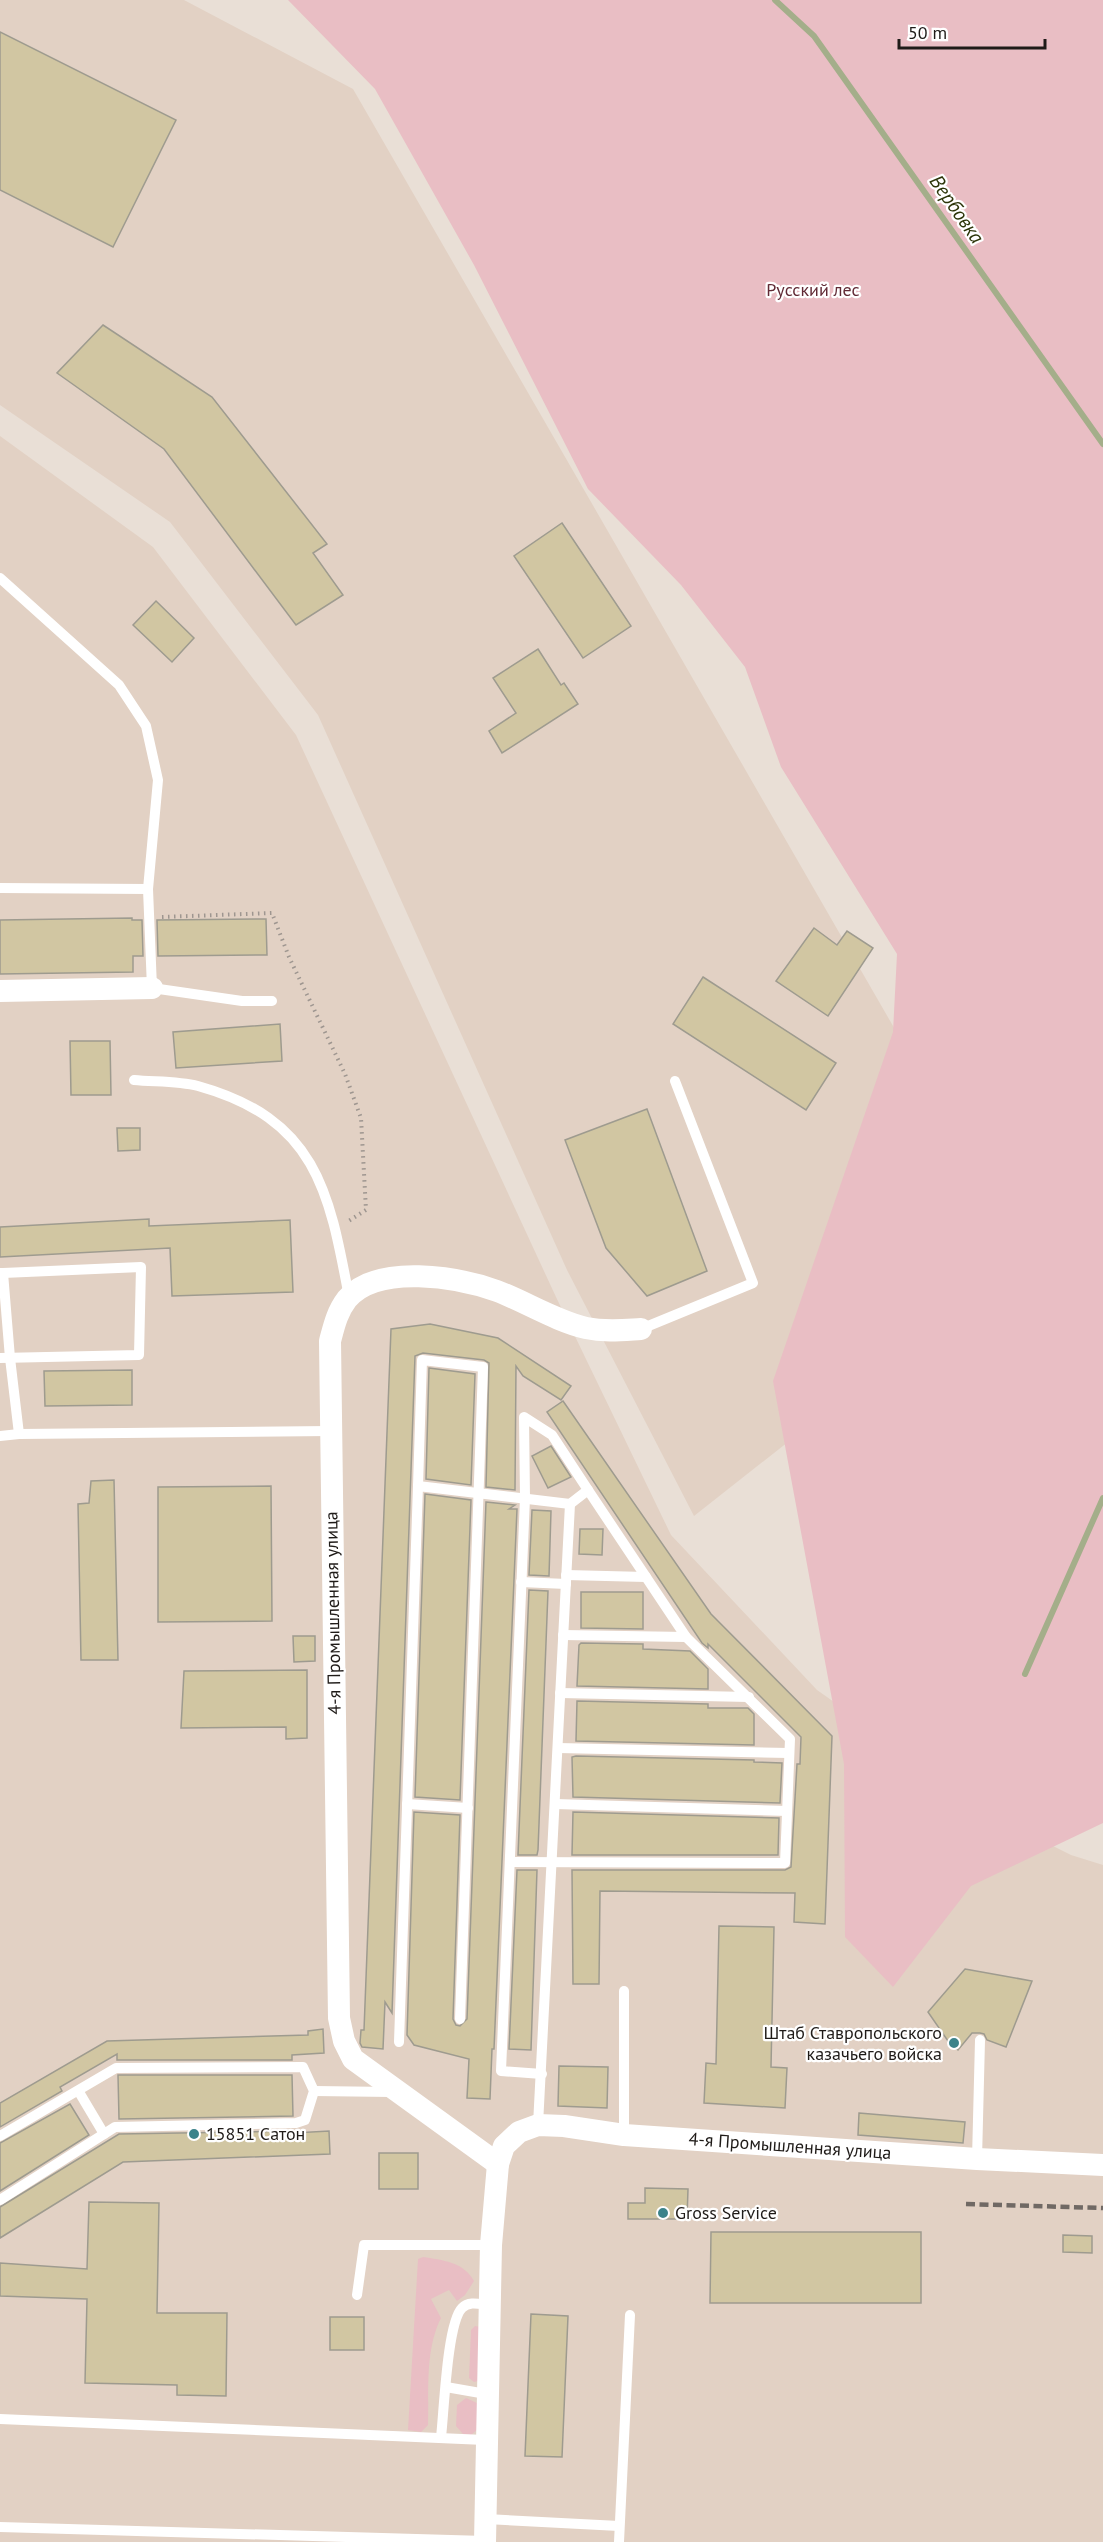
<svg xmlns="http://www.w3.org/2000/svg" width="1103" height="2542" font-family="'PT Sans',sans-serif">
	<style>
		.built { fill: #e2d1c4 }
		.green { fill: #e9bec4 }
		.lines { fill: none; stroke-linecap: round; stroke-linejoin: round }
		.stream { stroke: #a4ae8a; stroke-width: 6 }
		.building { fill: #d1c6a2; stroke: #9e9b8f; stroke-width: 1.5 }
		.path { stroke: #9e9690; stroke-width: 4; stroke-dasharray: 1.5 4.5; stroke-linecap: butt }
		.lane { stroke: #fff; stroke-width: 10 }
		.street { stroke: #fff; stroke-width: 22 }
		.rail { stroke: #706964; stroke-width: 4.5; stroke-dasharray: 9 4.5; stroke-linecap: butt }
		.poi-dot { fill: #3b838a; stroke: #fff; stroke-width: 2 }
		.labels { text-anchor: middle; stroke-width: 4.5; stroke-linejoin: round; paint-order: stroke }
		.park-label { font-size: 18px; fill: #612a35; stroke: #fff }
		.street-label { font-size: 18px; fill: #1f1b18; stroke: #fff }
		.poi-label { font-size: 18px; fill: #1f1b18; stroke: #fff; text-anchor: start }
		.water-label { font-size: 20px; font-style: italic; fill: #2c3509; stroke: #fff }
	</style>
	<rect width="100%" height="100%" fill="#e9dfd6"/>
	<!-- built -->
	<g class="built">
		<polygon points="0,0 184,0 353,89 1025,1255 694,1516 567,1270 318,715 170,522 0,405"/>
		<polygon points="0,436 153,547 296,735 556,1297 671,1535 817,1690 1003,1821 1071,1855 1103,1865 1103,2542 0,2542"/>
	</g>
	<!-- green -->
	<g class="green">
		<polygon points="288,0 1103,0 1103,1823 971,1886 893,1987 845,1937 844,1764 773,1381 893,1032 897,954 781,767 745,667 681,585 588,489 474,265 375,89"/>
		<path d="M423,2257C442,2260 464,2262 474,2281L465,2295L457,2301L449,2290L431,2299L441,2318C425,2350 429,2390 428,2425L421,2432L408,2430L418,2259Z"/>
		<polygon points="475,2326 481,2327 478,2381 474,2382 469,2378 471,2330"/>
		<polygon points="466,2398 477,2403 480,2408 478,2429 471,2435 463,2434 456,2426 457,2405"/>
	</g>
	<g class="lines">
		<!-- stream -->
		<g class="stream">
			<polyline points="775,0 814,36 1103,444"/>
			<polyline points="1025,1674 1103,1498"/>
		</g>
	</g>
	<!-- building -->
	<g class="building">
		<polygon points="0,32 176,120 113,247 0,190"/>
		<polygon points="103,325 212,397 327,544 313,553 343,595 296,625 164,449 57,373"/>
		<polygon points="562,523 631,626 583,658 514,556"/>
		<polygon points="156,601 194,638 172,662 133,625"/>
		<polygon points="538,649 561,685 564,683 578,704 502,753 489,731 516,713 493,678"/>
		<polygon points="132,918 132,920 142,920 143,956 133,956 133,972 0,974 0,920"/>
		<polygon points="266,919 267,955 158,956 157,920"/>
		<polygon points="814,928 837,945 847,931 873,948 828,1016 776,981"/>
		<polygon points="703,977 836,1063 806,1110 673,1024"/>
		<polygon points="280,1024 282,1061 176,1068 173,1032"/>
		<polygon points="70,1041 110,1041 111,1095 71,1095"/>
		<polygon points="647,1109 707,1271 647,1296 606,1248 565,1140"/>
		<polygon points="117,1128 140,1128 140,1150 118,1151"/>
		<polygon points="149,1219 149,1226 290,1220 293,1292 172,1296 170,1248 0,1257 0,1227"/>
		<polygon points="430,1324 498,1338 571,1386 561,1400 523,1376 516,1366 515,1490 486,1487 489,1363 484,1360 423,1353 415,1356 392,2013 385,2002 383,2049 362,2047 360,2043 361,2030 364,2030 391,1329"/>
		<polygon points="429,1368 475,1374 471,1485 426,1479"/>
		<polygon points="132,1370 132,1405 45,1406 44,1371"/>
		<polygon points="563,1401 711,1614 832,1736 825,1924 794,1922 795,1893 600,1891 599,1984 573,1984 572,1870 785,1870 791,1867 797,1764 800,1764 801,1737 708,1644 708,1648 702,1643 547,1412"/>
		<polygon points="551,1446 571,1477 548,1488 532,1456"/>
		<polygon points="114,1480 118,1660 81,1660 78,1504 89,1503 91,1481"/>
		<polygon points="271,1486 272,1621 158,1622 158,1487"/>
		<polygon points="425,1494 471,1500 460,1800 415,1797"/>
		<polygon points="486,1502 515,1505 509,1509 517,1509 494,2049 492,2049 490,2099 467,2098 469,2059 414,2045 407,2035 414,1812 460,1815 453,2019 456,2025 460,2026 467,2019"/>
		<polygon points="532,1510 551,1511 549,1576 529,1575"/>
		<polygon points="580,1529 603,1529 602,1555 579,1554"/>
		<polygon points="529,1590 548,1591 538,1850 537,1855 518,1855"/>
		<polygon points="581,1592 643,1592 643,1629 581,1628"/>
		<polygon points="293,1636 315,1636 315,1661 294,1662"/>
		<polygon points="581,1643 643,1644 643,1649 690,1651 708,1669 708,1689 577,1686 579,1645"/>
		<polygon points="307,1670 307,1738 286,1739 286,1727 181,1728 184,1671"/>
		<polygon points="577,1701 708,1704 708,1708 748,1708 754,1714 754,1745 576,1741"/>
		<polygon points="576,1756 754,1760 754,1762 782,1763 780,1803 573,1797 572,1757"/>
		<polygon points="573,1812 779,1818 778,1855 572,1855"/>
		<polygon points="517,1870 537,1870 531,2050 509,2049"/>
		<polygon points="719,1926 774,1927 771,2067 787,2068 785,2108 704,2103 706,2063 716,2064"/>
		<polygon points="965,1969 1032,1981 1006,2047 987,2040 984,2034 980,2033 972,2033 958,2050 948,2041 928,2012"/>
		<polygon points="323,2029 324,2053 292,2055 292,2060 117,2060 117,2054 60,2087 62,2091 0,2127 0,2103 107,2041 308,2035 308,2031"/>
		<polygon points="559,2066 608,2067 607,2108 558,2106"/>
		<polygon points="118,2075 292,2075 293,2116 119,2119"/>
		<polygon points="70,2104 89,2135 0,2191 0,2143"/>
		<polygon points="859,2113 965,2122 963,2143 858,2135"/>
		<polygon points="294,2131 294,2133 329,2131 330,2154 123,2162 0,2238 0,2207 119,2134"/>
		<rect x="379" y="2153" width="39" height="36"/>
		<polygon points="645,2188 688,2189 687,2219 628,2219 628,2203 645,2203"/>
		<polygon points="89,2202 159,2203 157,2313 227,2313 226,2396 177,2395 177,2385 85,2383 87,2299 0,2296 0,2263 87,2269"/>
		<polygon points="711,2232 921,2232 921,2303 710,2303"/>
		<polygon points="1063,2235 1092,2236 1092,2253 1063,2252"/>
		<polygon points="531,2314 568,2316 562,2457 525,2456"/>
		<rect x="330" y="2317" width="34" height="33"/>
	</g>
	<g class="lines">
		<!-- path -->
		<polyline class="path" points="162,917 272,913 289,957 345,1074 361,1118 366,1210 347,1222"/>
		<!-- lane -->
		<g class="lane">
			<polyline points="0,578 119,685 146,726 158,780 148,889"/>
			<polyline points="0,888 148,889 152,988 242,1001 272,1001"/>
			<path d="M134,1080C154,1082 178,1081 198,1086C316,1119 329,1190 349,1297"/>
			<polyline points="0,1273 3,1273 10,1358 19,1434"/>
			<polyline points="641,1329 753,1283 675,1081"/>
			<polyline points="0,1358 139,1355 141,1267 3,1273"/>
			<polyline points="0,1436 19,1434 330,1431"/>
			<polyline points="418,1486 422,1360 483,1367 460,2019"/>
			<polyline points="566,1575 646,1577"/>
			<polyline points="521,1582 566,1584"/>
			<polyline points="563,1635 686,1637"/>
			<polyline points="560,1693 749,1697"/>
			<polyline points="558,1748 789,1753"/>
			<polyline points="407,1804 468,1808"/>
			<polyline points="555,1804 787,1811"/>
			<polyline points="510,1862 785,1863 790,1739 686,1637 588,1490"/>
			<polyline points="624,1991 624,2135"/>
			<polyline points="399,2042 418,1486 570,1504 538,2125"/>
			<polyline points="542,2074 501,2071 525,1498 524,1417 552,1435 588,1490 570,1504"/>
			<polyline points="314,2091 392,2092"/>
			<polyline points="79,2092 104,2134"/>
			<polyline points="0,2136 116,2068 303,2067 314,2091 305,2120 296,2123 115,2127 0,2200"/>
			<polyline points="977,2159 980,2040"/>
			<polyline points="357,2295 364,2245 491,2245"/>
			<polyline points="446,2387 486,2394"/>
			<polyline points="0,2419 485,2440"/>
			<path d="M441,2437C444,2413 447,2323 462,2308C469,2301 479,2304 488,2305"/>
			<polyline points="486,2519 619,2526"/>
			<polyline points="0,2527 485,2541"/>
			<polyline points="619,2542 630,2315"/>
		</g>
		<!-- street -->
		<g class="street">
			<polyline points="0,991 152,988"/>
			<path d="M498,2164L353,2059L344,2041L339,2018L330,1341C334,1326 337,1312 347,1299C378,1263 458,1277 497,1291C526,1302 556,1321 586,1328C605,1332 623,1330 641,1329"/>
			<polyline points="485,2542 491,2245 498,2164 504,2146 519,2132 538,2125 564,2126 624,2135 977,2159 1103,2165"/>
		</g>
		<!-- rail -->
		<polyline class="rail" points="966,2204 1103,2208"/>
	</g>
	<!-- markers -->
	<g class="poi-dot">
		<circle cx="954" cy="2043" r="6"/>
		<circle cx="194" cy="2134" r="6"/>
		<circle cx="663" cy="2213" r="6"/>
	</g>
	<g class="labels">
		<!-- park labels -->
		<g class="park-label">
			<text x="813" y="296">Русский лес</text>
		</g>
		<!-- street labels -->
		<g class="street-label">
			<text transform="translate(333 1613) rotate(-91)" y="6">4-я Промышленная улица</text>
			<text transform="translate(790 2146) rotate(4)" y="6">4-я Промышленная улица</text>
		</g>
		<!-- poi labels -->
		<g class="poi-label">
			<text x="942" y="2039" text-anchor="end">Штаб Ставропольского<tspan x="942" dy="21">казачьего войска</tspan></text>
			<text x="206" y="2140">15851 Сатон</text>
			<text x="675" y="2219">Gross Service</text>
		</g>
		<!-- water labels -->
		<g class="water-label">
			<text transform="translate(957 209) rotate(55)" y="7">Вербовка</text>
		</g>
	</g>
	<!-- scale -->
	<path d="M899 39v9h146v-9" fill="none" stroke="#1f1b18" stroke-width="3"/>
	<text x="908" y="39" font-size="18" fill="#1f1b18" stroke="#ffffff" stroke-width="4.5" paint-order="stroke">50 m</text>
</svg>
